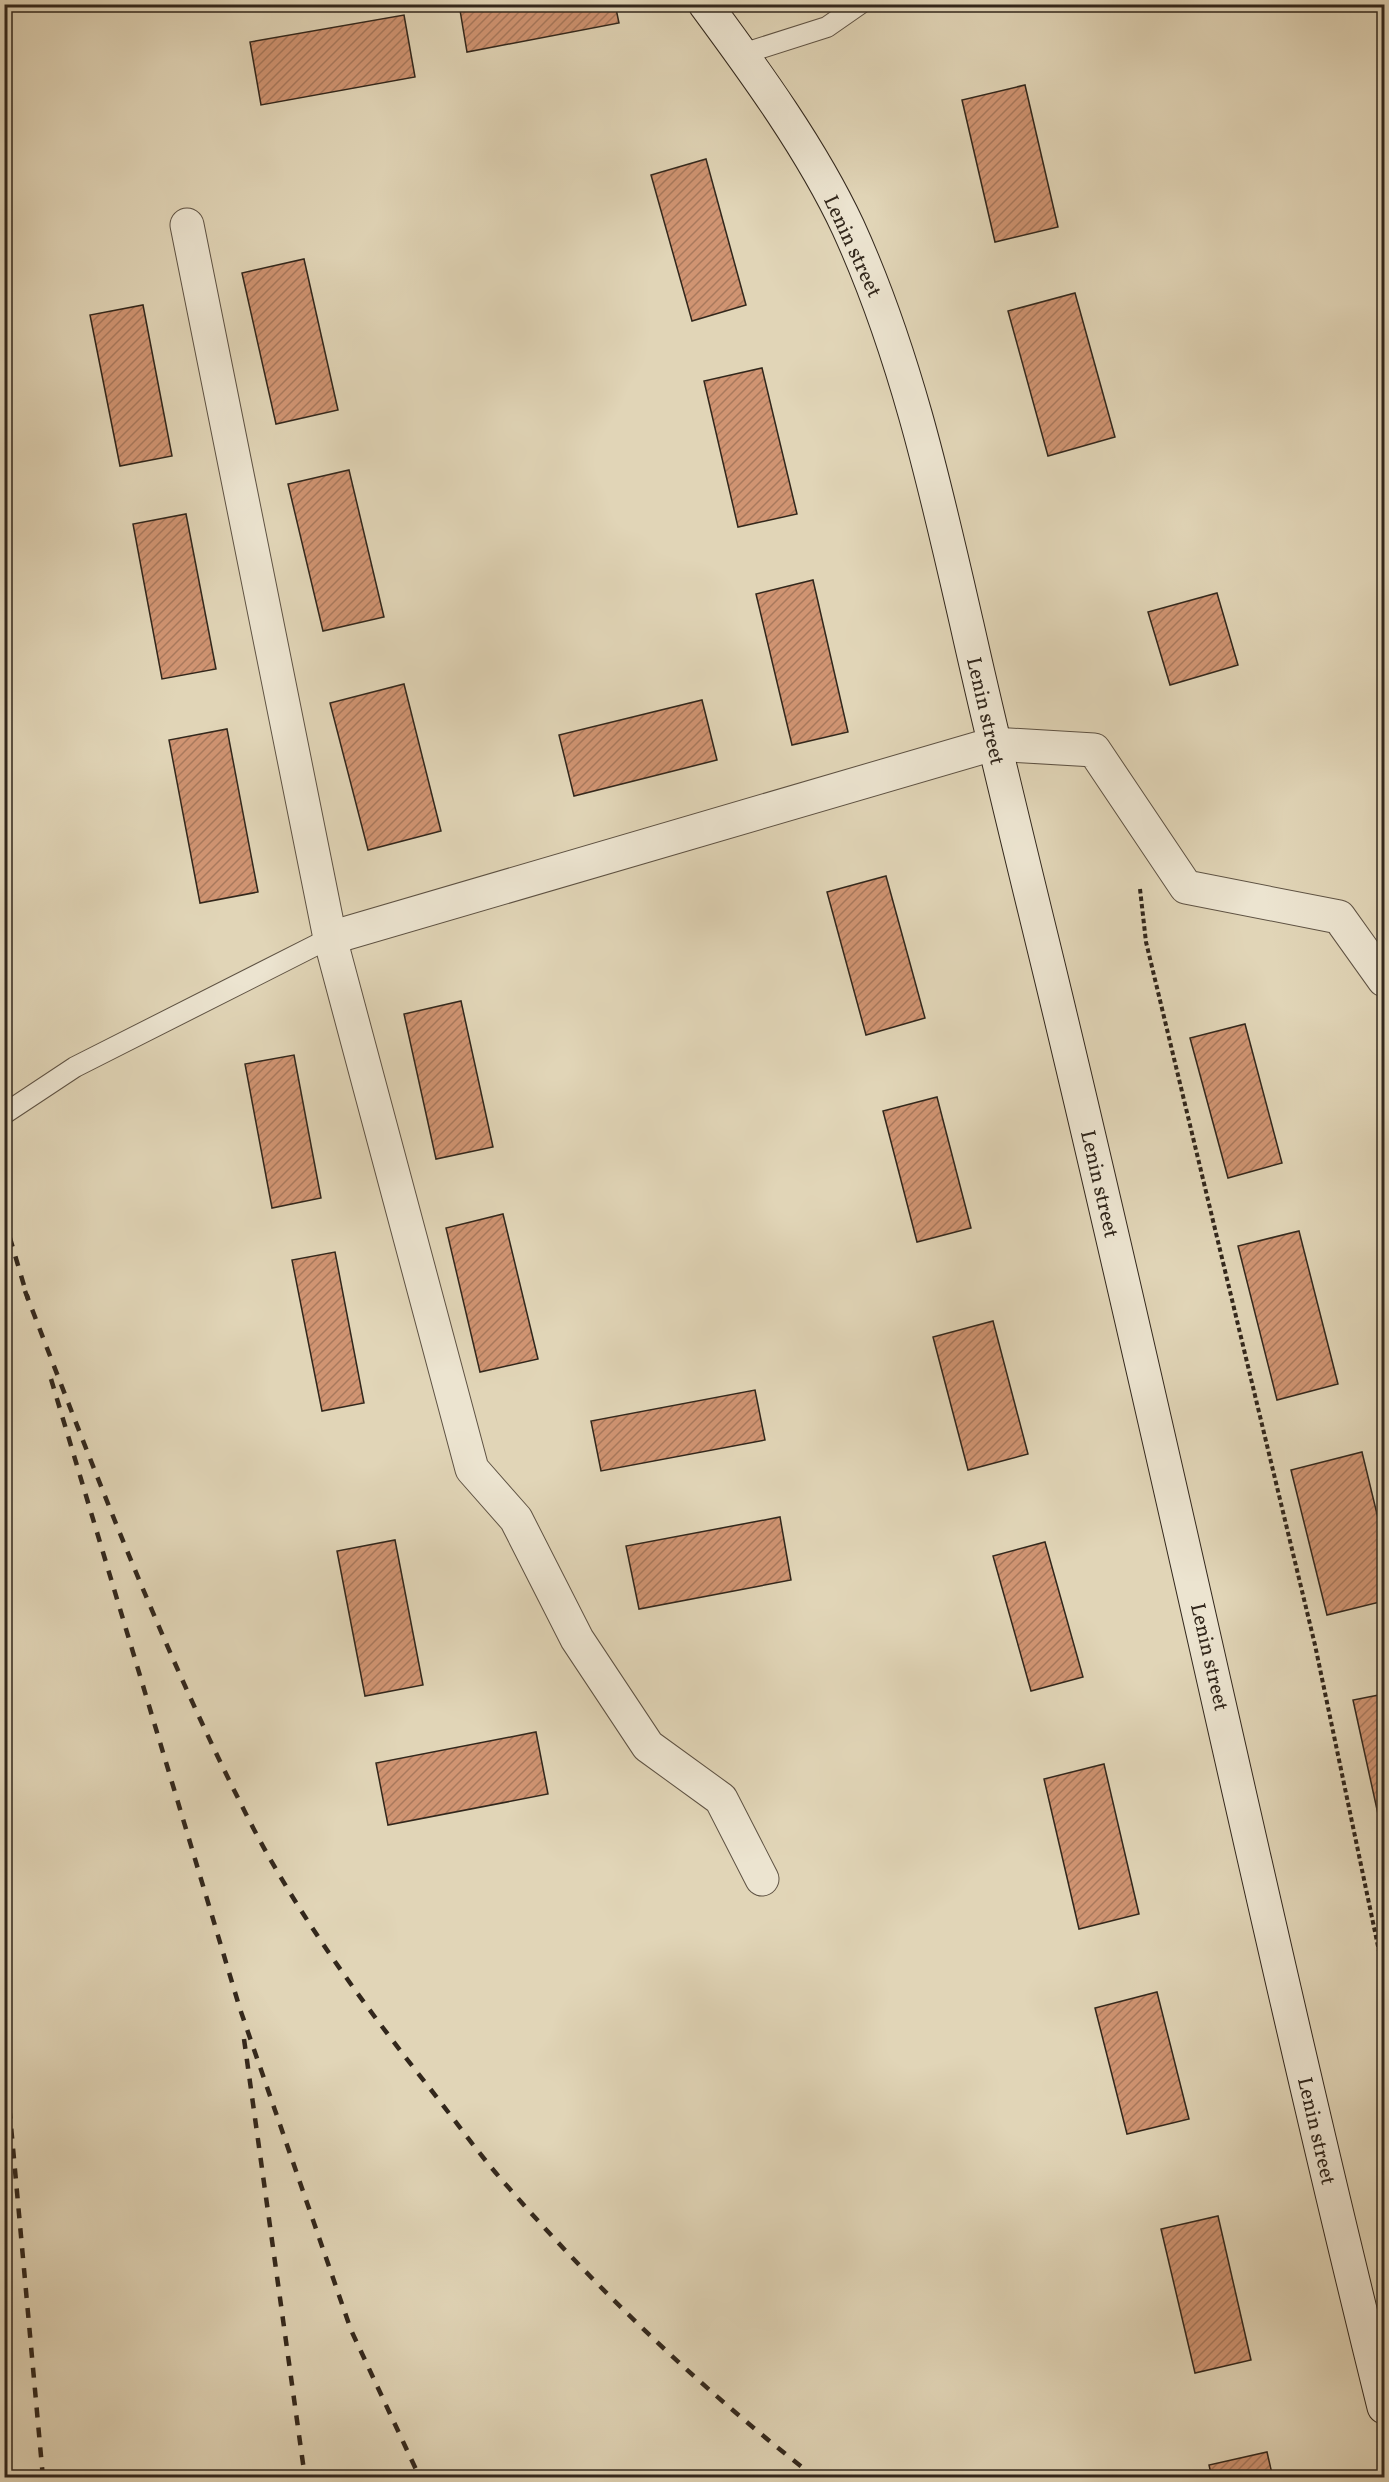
<svg xmlns="http://www.w3.org/2000/svg" width="1389" height="2482" font-family="Vollkorn,serif">
	<style>
		.building { fill: url(#building-hatch); stroke: #32271c; stroke-width: 1.5 }
		.lines { fill: none; stroke-linecap: round; stroke-linejoin: round }
		.service-casing { stroke: #5e5243; stroke-width: 22 }
		.minor-casing { stroke: #5e5243; stroke-width: 35 }
		.secondary-casing { stroke: #32271c; stroke-width: 35 }
		.path { stroke: #32271c; stroke-width: 4; stroke-dasharray: 4.5 3; stroke-linecap: butt }
		.service { stroke: #ece4d0; stroke-width: 20 }
		.minor { stroke: #ece4d0; stroke-width: 33 }
		.secondary { stroke: #ece4d0; stroke-width: 33 }
		.rail { stroke: #32271c; stroke-width: 4.5; stroke-dasharray: 10 10; stroke-linecap: butt }
		.labels { text-anchor: middle; stroke-width: 4.5; stroke-linejoin: round; paint-order: stroke }
		.street-label { font-size: 21px; fill: #32271c; stroke: #ece4d0 }
	</style>
	<defs>
		<pattern id="building-hatch" width="6" height="6" patternUnits="userSpaceOnUse" patternTransform="scale(1.5)"><rect width="6" height="6" fill="#d09472"/><path d="M-1 1l2-2M0 6l6-6M5 7l2-2" fill="none" stroke="#a9795d"/></pattern>
	</defs>
	<rect width="100%" height="100%" fill="#e1d5b7"/>
	<filter id="stains"><feTurbulence type="fractalNoise" baseFrequency=".00333" numOctaves="4"/><feColorMatrix values="0 0 0 0 .2 0 0 0 0 .09 0 0 0 0 .02 0 0 0 .5 -.17"/></filter>
	<radialGradient id="worn" r=".72"><stop offset=".6" stop-color="#630" stop-opacity="0"/><stop offset="1" stop-color="#630" stop-opacity=".3"/></radialGradient>
	<!-- building -->
	<g class="building">
		<polygon points="459,4 615,4 619,23 467,52"/>
		<polygon points="404,15 415,77 261,105 250,42"/>
		<polygon points="1025,85 1058,227 995,242 962,100"/>
		<polygon points="706,159 746,305 692,321 651,175"/>
		<polygon points="304,259 338,410 276,424 242,273"/>
		<polygon points="1075,293 1115,437 1048,456 1008,311"/>
		<polygon points="143,305 172,456 120,466 90,315"/>
		<polygon points="762,368 797,514 738,527 704,381"/>
		<polygon points="349,470 384,617 323,631 288,484"/>
		<polygon points="186,514 216,669 162,679 133,524"/>
		<polygon points="813,580 848,732 792,745 756,594"/>
		<polygon points="1217,593 1238,665 1170,685 1148,612"/>
		<polygon points="404,684 441,831 368,850 330,703"/>
		<polygon points="702,700 717,760 574,796 559,735"/>
		<polygon points="227,729 258,892 200,903 169,740"/>
		<polygon points="886,876 925,1018 866,1035 827,892"/>
		<polygon points="461,1001 493,1147 436,1159 404,1014"/>
		<polygon points="1245,1024 1282,1163 1228,1178 1190,1038"/>
		<polygon points="294,1055 321,1198 272,1208 245,1064"/>
		<polygon points="937,1097 971,1228 917,1242 883,1111"/>
		<polygon points="503,1214 538,1359 480,1372 446,1228"/>
		<polygon points="1299,1231 1338,1384 1277,1400 1238,1246"/>
		<polygon points="335,1252 364,1403 322,1411 292,1260"/>
		<polygon points="993,1321 1028,1454 968,1470 933,1337"/>
		<polygon points="755,1390 765,1440 601,1471 591,1421"/>
		<polygon points="1362,1452 1384,1543 1384,1601 1327,1615 1291,1470"/>
		<polygon points="780,1517 791,1580 639,1609 626,1546"/>
		<polygon points="395,1540 423,1685 365,1696 337,1551"/>
		<polygon points="1045,1542 1083,1677 1031,1691 993,1556"/>
		<polygon points="1384,1694 1384,1837 1383,1837 1353,1700"/>
		<polygon points="536,1732 548,1794 388,1825 376,1763"/>
		<polygon points="1104,1764 1139,1914 1079,1929 1044,1779"/>
		<polygon points="1157,1992 1189,2119 1127,2134 1095,2008"/>
		<polygon points="1218,2216 1251,2360 1195,2373 1161,2229"/>
		<polygon points="1267,2452 1273,2478 1212,2478 1209,2465"/>
	</g>
	<g class="lines">
		<defs>
			<g id="service">
				<polyline points="742,54 827,27 860,4"/>
				<polyline points="4,1114 75,1067 330,938"/>
			</g>
			<g id="minor">
				<polyline points="187,225 330,938 472,1469 516,1519 577,1639 648,1746 721,1799 762,1879"/>
				<polyline points="330,938 993,744 1094,750 1186,887 1339,917 1384,980"/>
			</g>
			<path id="secondary" d="M705,4C756,73 812,150 848,227C906,354 936,490 967,625C991,732 1017,838 1043,944C1162,1431 1263,1921 1384,2407"/>
		</defs>
		<!-- service casing -->
		<use href="#service" class="service-casing"/>
		<!-- minor casing -->
		<use href="#minor" class="minor-casing"/>
		<!-- secondary casing -->
		<use href="#secondary" class="secondary-casing"/>
		<!-- path -->
		<polyline class="path" points="1140,889 1146,942 1315,1645 1384,1975"/>
		<!-- service -->
		<use href="#service" class="service"/>
		<!-- minor -->
		<use href="#minor" class="minor"/>
		<!-- secondary -->
		<use href="#secondary" class="secondary"/>
		<!-- rail -->
		<g class="rail">
			<polyline points="4,1218 28,1299"/>
			<path d="M25,1291C93,1467 160,1644 246,1814C295,1911 360,2000 428,2086C455,2120 480,2156 509,2188C601,2294 705,2392 816,2478"/>
			<polyline points="51,1379 240,2009 351,2330 420,2478"/>
			<polyline points="244,2039 305,2478"/>
			<polyline points="4,2049 43,2478"/>
		</g>
	</g>
	<g class="labels">
		<!-- street labels -->
		<g class="street-label">
			<text transform="translate(853 246) rotate(65)" y="7">Lenin street</text>
			<text transform="translate(986 711) rotate(77)" y="7">Lenin street</text>
			<text transform="translate(1100 1184) rotate(77)" y="7">Lenin street</text>
			<text transform="translate(1210 1657) rotate(77)" y="7">Lenin street</text>
			<text transform="translate(1317 2131) rotate(77)" y="7">Lenin street</text>
		</g>
	</g>
	<!-- margin -->
	<rect width="1389" height="2482" fill="none" stroke="#e1d5b7" stroke-width="24"/>
	<rect x="6" y="6" width="1377" height="2470" fill="none" stroke="#32271c" stroke-width="3"/>
	<rect x="12" y="12" width="1365" height="2458" fill="none" stroke="#32271c" stroke-width="1.5"/>
	<rect width="100%" height="100%" filter="url(#stains)"/>
	<rect width="100%" height="100%" fill="url(#worn)"/>
</svg>
